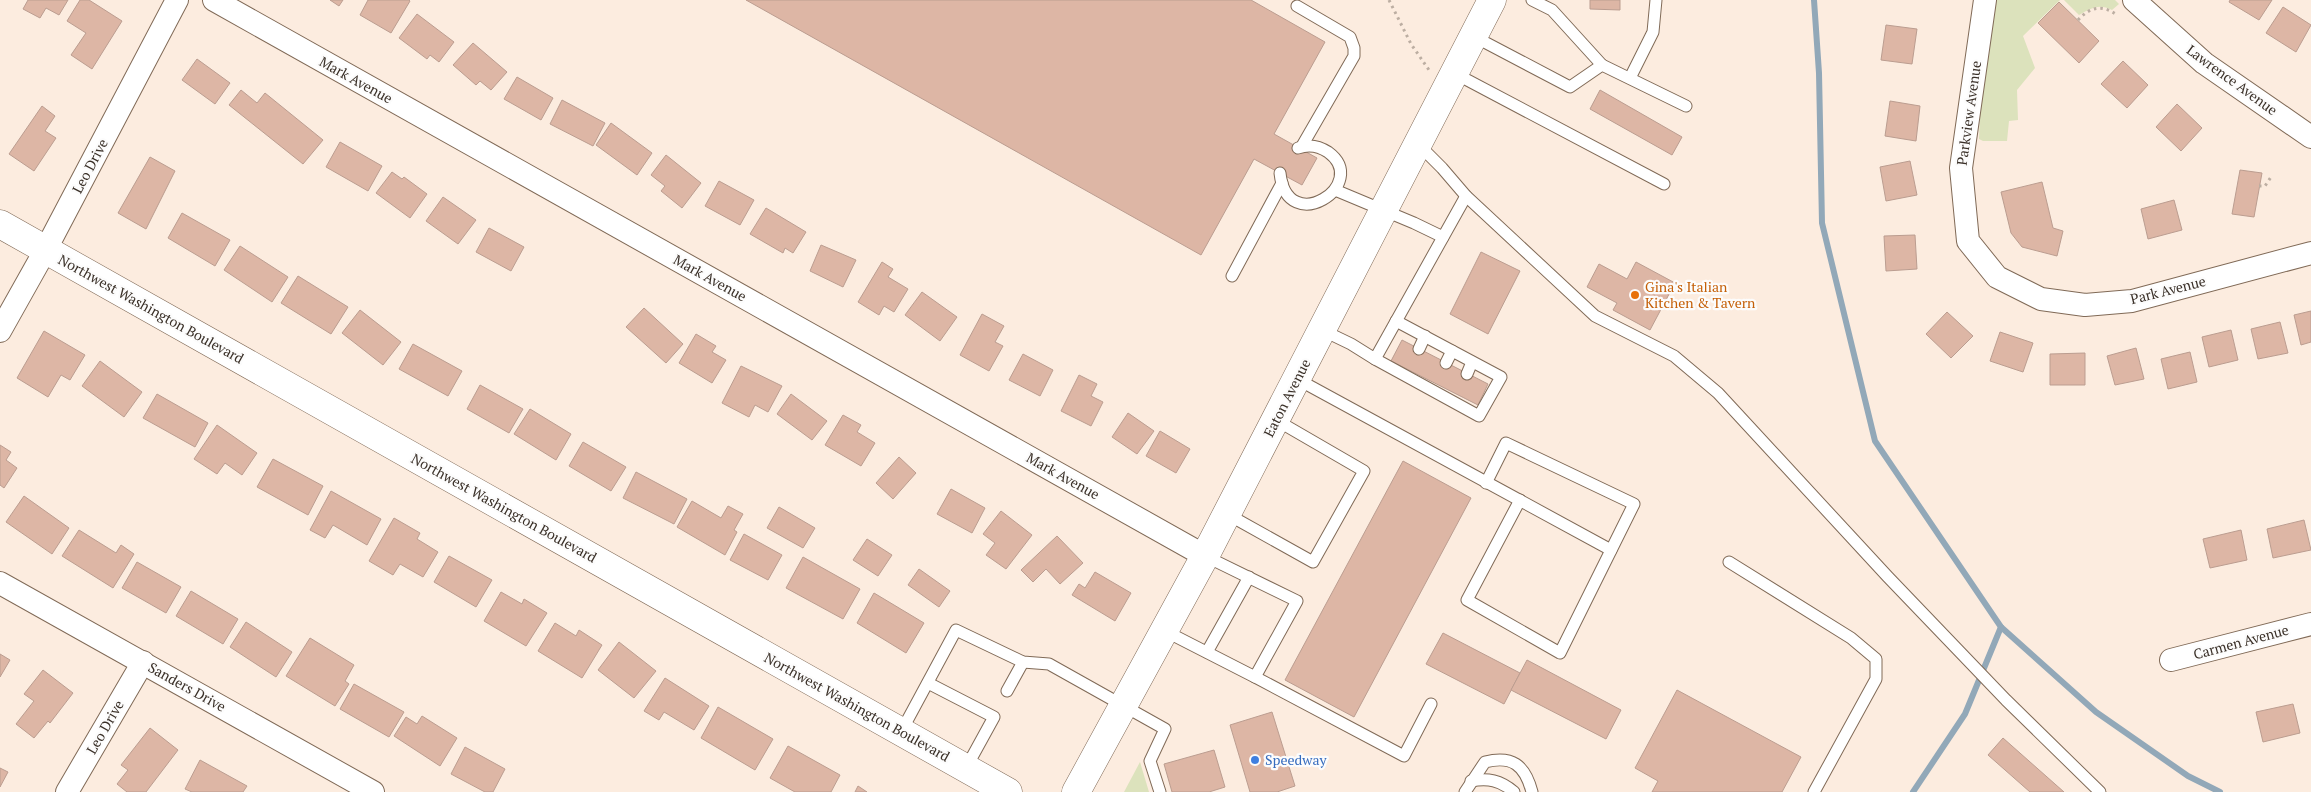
<svg xmlns="http://www.w3.org/2000/svg" width="2311" height="792" font-family="'PT Serif',serif">
	<style>
		.green { fill: #dce2bc }
		.lines { fill: none; stroke-linecap: round; stroke-linejoin: round }
		.stream { stroke: #92a8b8; stroke-width: 6 }
		.building { fill: #ddb6a5; stroke: #bb9d90 }
		.lane-casing { stroke: #806a57; stroke-width: 13 }
		.street-casing { stroke: #806a57; stroke-width: 24 }
		.secondary-casing { stroke: #806a57; stroke-width: 29 }
		.path { stroke: #bcaea2; stroke-width: 3; stroke-dasharray: 2.5 4; stroke-linecap: butt }
		.lane { stroke: #fff; stroke-width: 11 }
		.street { stroke: #fff; stroke-width: 22 }
		.secondary { stroke: #fff; stroke-width: 28 }
		.food-dot { fill: #e8710a; stroke: #fcfcfc; stroke-width: 2 }
		.shop-dot { fill: #3f7fe0; stroke: #fcfcfc; stroke-width: 2 }
		.labels { text-anchor: middle; stroke-width: 4.5; stroke-linejoin: round; paint-order: stroke }
		.street-label { font-size: 14px; fill: #3a3028; stroke: #fcfcfc }
		.food-label { font-size: 14px; fill: #c56008; stroke: #fcfcfc; text-anchor: start }
		.shop-label { font-size: 14px; fill: #366cbe; stroke: #fcfcfc; text-anchor: start }
	</style>
	<rect width="100%" height="100%" fill="#fcecdf"/>
	<!-- green -->
	<g class="green">
		<polygon points="1989,0 2060,0 2023,36 2035,68 2017,90 2018,120 2009,121 2007,141 1983,141 1979,139 1981,90"/>
		<path d="M2064,0H2115L2119,4L2112,10C2099,3 2091,8 2079,15Z"/>
		<polygon points="1140,762 1149,792 1124,792"/>
	</g>
	<g class="lines">
		<!-- stream -->
		<g class="stream">
			<polyline points="1814,0 1819,73 1822,223 1875,441 2001,627 2096,712 2188,776 2220,792"/>
			<polyline points="1913,792 1965,714 2001,627"/>
		</g>
	</g>
	<!-- building -->
	<g class="building">
		<polygon points="28,0 68,0 59,15 46,8 40,18 23,9"/>
		<polygon points="80,0 89,0 122,21 92,69 71,55 86,33 67,21"/>
		<polygon points="330,0 343,0 339,6"/>
		<polygon points="368,0 409,0 410,1 391,33 360,15"/>
		<polygon points="746,0 1251,0 1325,42 1274,134 1317,158 1302,185 1254,159 1201,255"/>
		<polygon points="1590,0 1620,0 1620,10 1590,9"/>
		<polygon points="2230,0 2272,0 2259,20 2229,2"/>
		<polygon points="2059,2 2099,41 2079,63 2038,23"/>
		<polygon points="2283,7 2311,25 2296,52 2266,33"/>
		<polygon points="417,14 454,42 439,62 430,55 427,59 399,38"/>
		<polygon points="1886,25 1917,29 1912,64 1881,60"/>
		<polygon points="473,43 507,72 491,90 480,81 476,85 453,65"/>
		<polygon points="197,59 230,83 215,104 182,80"/>
		<polygon points="2123,61 2148,85 2127,108 2101,84"/>
		<polygon points="517,77 553,98 541,120 504,99"/>
		<polygon points="241,90 257,103 265,93 323,140 303,164 229,105"/>
		<polygon points="1600,90 1682,137 1672,155 1590,109"/>
		<polygon points="562,100 605,123 593,146 550,124"/>
		<polygon points="1890,101 1920,106 1916,141 1885,136"/>
		<polygon points="2177,104 2202,128 2181,151 2156,127"/>
		<polygon points="42,106 55,116 45,131 56,138 34,171 9,154"/>
		<polygon points="611,123 652,153 637,175 596,145"/>
		<polygon points="340,142 382,166 368,191 326,167"/>
		<polygon points="666,155 701,183 682,208 661,191 665,186 651,175"/>
		<polygon points="150,157 175,171 146,229 118,213"/>
		<polygon points="1910,161 1917,195 1886,201 1880,167"/>
		<polygon points="2240,170 2262,173 2254,217 2232,214"/>
		<polygon points="392,172 402,179 404,177 427,194 410,218 376,193"/>
		<polygon points="719,181 754,200 740,225 705,206"/>
		<polygon points="2042,182 2053,228 2063,231 2057,256 2022,247 2011,233 2001,192"/>
		<polygon points="443,197 476,220 458,244 426,221"/>
		<polygon points="2174,200 2182,230 2148,239 2141,209"/>
		<polygon points="766,208 806,232 793,253 785,248 783,253 750,234"/>
		<polygon points="182,213 230,240 215,266 168,238"/>
		<polygon points="489,228 524,247 511,271 476,252"/>
		<polygon points="1915,235 1917,269 1886,271 1884,236"/>
		<polygon points="821,245 856,260 843,287 810,271"/>
		<polygon points="240,246 288,277 272,302 224,270"/>
		<polygon points="1481,252 1520,271 1488,334 1450,314"/>
		<polygon points="882,262 893,269 888,277 908,289 894,312 884,306 879,315 858,302"/>
		<polygon points="1636,262 1675,283 1650,330 1613,310 1617,303 1587,287 1599,264 1627,279"/>
		<polygon points="298,276 348,307 331,334 281,303"/>
		<polygon points="922,292 957,317 940,341 905,315"/>
		<polygon points="644,308 683,344 666,363 626,327"/>
		<polygon points="360,310 401,342 383,365 342,333"/>
		<polygon points="2311,311 2311,342 2301,345 2294,315"/>
		<polygon points="1947,312 1973,336 1951,358 1926,334"/>
		<polygon points="982,314 1004,326 995,342 1003,346 989,371 960,355"/>
		<polygon points="2280,322 2288,353 2258,359 2251,329"/>
		<polygon points="2231,330 2238,360 2209,367 2202,337"/>
		<polygon points="44,331 85,355 70,380 61,375 48,397 17,378"/>
		<polygon points="2000,332 2033,343 2023,372 1990,361"/>
		<polygon points="696,334 716,346 712,352 726,360 712,383 679,363"/>
		<polygon points="1402,340 1488,384 1478,405 1391,361"/>
		<polygon points="413,344 462,371 448,396 399,369"/>
		<polygon points="2136,348 2144,379 2115,385 2107,356"/>
		<polygon points="2190,352 2197,382 2168,389 2161,359"/>
		<polygon points="2085,353 2085,385 2050,385 2050,354"/>
		<polygon points="1023,354 1053,370 1040,396 1009,380"/>
		<polygon points="100,361 142,392 124,417 82,386"/>
		<polygon points="741,366 782,386 768,412 755,405 749,417 722,403"/>
		<polygon points="1079,375 1097,384 1091,396 1103,402 1091,426 1061,411"/>
		<polygon points="480,385 523,409 509,433 467,409"/>
		<polygon points="157,394 208,423 195,447 143,418"/>
		<polygon points="791,394 827,421 812,440 777,414"/>
		<polygon points="530,409 571,434 556,460 514,434"/>
		<polygon points="1128,413 1154,431 1137,454 1112,437"/>
		<polygon points="843,415 861,425 857,432 875,443 861,466 825,445"/>
		<polygon points="217,425 257,453 242,475 225,463 217,474 194,459"/>
		<polygon points="1160,431 1190,449 1176,473 1146,456"/>
		<polygon points="583,442 626,467 611,491 569,466"/>
		<polygon points="0,445 11,452 6,460 17,468 4,488 0,485"/>
		<polygon points="899,457 916,473 893,499 876,483"/>
		<polygon points="273,459 323,486 308,515 257,487"/>
		<polygon points="1403,461 1471,498 1354,717 1285,680"/>
		<polygon points="636,472 687,499 674,524 623,498"/>
		<polygon points="951,489 985,508 972,533 937,514"/>
		<polygon points="331,491 381,519 367,545 333,525 325,538 310,530"/>
		<polygon points="24,496 69,528 52,554 6,522"/>
		<polygon points="692,501 721,518 728,506 743,514 734,530 737,532 725,555 677,527"/>
		<polygon points="779,507 815,528 803,548 767,528"/>
		<polygon points="1001,511 1032,535 1006,569 986,555 995,543 983,534"/>
		<polygon points="394,518 420,533 417,539 438,552 423,577 400,564 393,575 369,561"/>
		<polygon points="2304,520 2311,550 2273,558 2267,529"/>
		<polygon points="79,530 116,553 121,545 134,554 113,588 62,556"/>
		<polygon points="2241,530 2247,560 2210,568 2203,539"/>
		<polygon points="744,534 782,555 768,580 730,560"/>
		<polygon points="1057,536 1083,563 1060,584 1046,569 1033,582 1021,570"/>
		<polygon points="867,539 892,555 878,576 853,560"/>
		<polygon points="449,556 492,580 476,607 434,582"/>
		<polygon points="803,557 860,589 843,619 786,588"/>
		<polygon points="137,562 181,587 166,613 122,588"/>
		<polygon points="919,569 950,591 939,607 908,585"/>
		<polygon points="1095,572 1131,593 1115,621 1072,595 1079,584 1085,588"/>
		<polygon points="191,591 238,619 223,644 176,616"/>
		<polygon points="501,592 522,604 524,599 547,613 526,646 484,621"/>
		<polygon points="874,593 924,623 906,653 857,623"/>
		<polygon points="246,622 292,652 276,677 230,647"/>
		<polygon points="555,623 576,636 579,630 602,645 582,678 538,651"/>
		<polygon points="1443,633 1520,673 1504,704 1426,664"/>
		<polygon points="310,638 354,665 345,681 349,684 335,706 286,676"/>
		<polygon points="619,642 656,671 634,698 598,670"/>
		<polygon points="0,654 10,660 0,677"/>
		<polygon points="1527,660 1621,710 1606,739 1511,690"/>
		<polygon points="43,670 73,693 50,723 48,721 34,738 16,724 34,701 24,694"/>
		<polygon points="665,678 709,706 694,730 664,712 659,720 644,711"/>
		<polygon points="354,684 404,712 389,737 340,709"/>
		<polygon points="1677,690 1801,757 1782,792 1652,792 1658,781 1635,768"/>
		<polygon points="2293,704 2300,733 2263,742 2256,712"/>
		<polygon points="718,707 773,739 755,770 701,738"/>
		<polygon points="1272,712 1295,786 1277,792 1250,792 1230,725"/>
		<polygon points="422,716 457,738 440,766 394,736 406,717 417,724"/>
		<polygon points="150,728 178,750 146,792 127,792 117,784 128,770 121,765"/>
		<polygon points="2003,738 2064,792 2030,792 1988,755"/>
		<polygon points="788,746 840,775 831,792 795,792 770,778"/>
		<polygon points="465,747 505,769 493,792 485,792 451,774"/>
		<polygon points="1214,750 1225,787 1209,792 1172,792 1164,764"/>
		<polygon points="200,760 247,786 243,792 192,792 185,789"/>
		<polygon points="0,768 8,772 0,787"/>
		<polygon points="858,786 867,792 855,792"/>
	</g>
	<g class="lines">
		<defs>
			<g id="lane">
				<polyline points="1532,0 1552,10 1602,65"/>
				<polyline points="1297,6 1350,37 1354,48 1354,56 1302,146"/>
				<polyline points="1473,36 1570,87 1602,65 1686,106"/>
				<polyline points="1454,73 1664,184"/>
				<polyline points="1630,78 1653,32 1656,0"/>
				<polyline points="1418,144 1442,168 1466,196 1595,316 1674,356 1718,393 1888,577 2006,700 2100,792"/>
				<path d="M1280,173C1287,239 1372,184 1328,152C1319,146 1309,144 1298,148"/>
				<polyline points="1335,190 1414,223 1443,237"/>
				<polyline points="1232,276 1282,183"/>
				<polyline points="1322,330 1351,344 1375,359 1466,196"/>
				<polyline points="1419,349 1425,336"/>
				<polyline points="1375,359 1479,416 1501,377 1396,321"/>
				<polyline points="1446,363 1452,351"/>
				<polyline points="1467,374 1472,362"/>
				<polyline points="1297,379 1611,550"/>
				<polyline points="1486,483 1506,443 1634,504 1560,653 1467,600 1520,500"/>
				<polyline points="1227,514 1313,562 1364,471 1276,420"/>
				<polyline points="1729,562 1851,638 1876,659 1876,679 1814,792"/>
				<polyline points="1165,631 1255,677 1297,601 1205,556"/>
				<polyline points="1207,652 1249,577"/>
				<polyline points="1255,677 1404,756 1431,704"/>
				<polyline points="928,683 994,717 966,768"/>
				<polyline points="1007,691 1023,662"/>
				<polyline points="901,732 956,630 1023,662 1049,664 1165,729 1150,761 1160,792"/>
				<path d="M1471,781C1488,778 1500,780 1514,792"/>
				<path d="M1465,792L1485,762C1512,755 1525,765 1532,792"/>
			</g>
			<g id="street">
				<polyline points="214,0 1205,556"/>
				<polyline points="1985,0 1961,168 1968,241 1997,277 2041,299 2085,305 2132,301 2311,253"/>
				<polyline points="2134,0 2204,63 2311,137"/>
				<polyline points="0,331 46,249 177,0"/>
				<polyline points="0,583 373,792"/>
				<polyline points="2171,660 2311,624"/>
				<polyline points="67,792 143,662"/>
			</g>
			<g id="secondary">
				<polyline points="0,224 1008,792"/>
				<polyline points="1076,792 1205,556 1492,0"/>
			</g>
		</defs>
		<!-- lane casing -->
		<use href="#lane" class="lane-casing"/>
		<!-- street casing -->
		<use href="#street" class="street-casing"/>
		<!-- secondary casing -->
		<use href="#secondary" class="secondary-casing"/>
		<!-- path -->
		<g class="path">
			<polyline points="1389,0 1411,44 1429,70"/>
			<path d="M2078,20C2090,7 2102,4 2117,15"/>
			<polyline points="2259,186 2265,186 2271,177"/>
		</g>
		<!-- lane -->
		<use href="#lane" class="lane"/>
		<!-- street -->
		<use href="#street" class="street"/>
		<!-- secondary -->
		<use href="#secondary" class="secondary"/>
	</g>
	<!-- markers -->
	<circle class="food-dot" cx="1635" cy="295" r="5"/>
	<circle class="shop-dot" cx="1255" cy="760" r="5"/>
	<g class="labels">
		<!-- street labels -->
		<g class="street-label">
			<text transform="translate(356 80) rotate(29)" y="5">Mark Avenue</text>
			<text transform="translate(2232 80) rotate(36)" y="5">Lawrence Avenue</text>
			<text transform="translate(1969 113) rotate(-82)" y="5">Parkview Avenue</text>
			<text transform="translate(90 166) rotate(-62)" y="5">Leo Drive</text>
			<text transform="translate(710 278) rotate(29)" y="5">Mark Avenue</text>
			<text transform="translate(2168 290) rotate(-14)" y="5">Park Avenue</text>
			<text transform="translate(151 309) rotate(29)" y="5">Northwest Washington Boulevard</text>
			<text transform="translate(1287 398) rotate(-63)" y="5">Eaton Avenue</text>
			<text transform="translate(1063 476) rotate(29)" y="5">Mark Avenue</text>
			<text transform="translate(504 508) rotate(29)" y="5">Northwest Washington Boulevard</text>
			<text transform="translate(2241 642) rotate(-15)" y="5">Carmen Avenue</text>
			<text transform="translate(187 687) rotate(29)" y="5">Sanders Drive</text>
			<text transform="translate(857 707) rotate(29)" y="5">Northwest Washington Boulevard</text>
			<text transform="translate(105 727) rotate(-60)" y="5">Leo Drive</text>
		</g>
		<!-- food labels -->
		<g class="food-label">
			<text x="1645" y="292">Gina's Italian<tspan x="1645" dy="16">Kitchen &amp; Tavern</tspan></text>
		</g>
		<!-- shop labels -->
		<g class="shop-label">
			<text x="1265" y="765">Speedway</text>
		</g>
	</g>
</svg>
